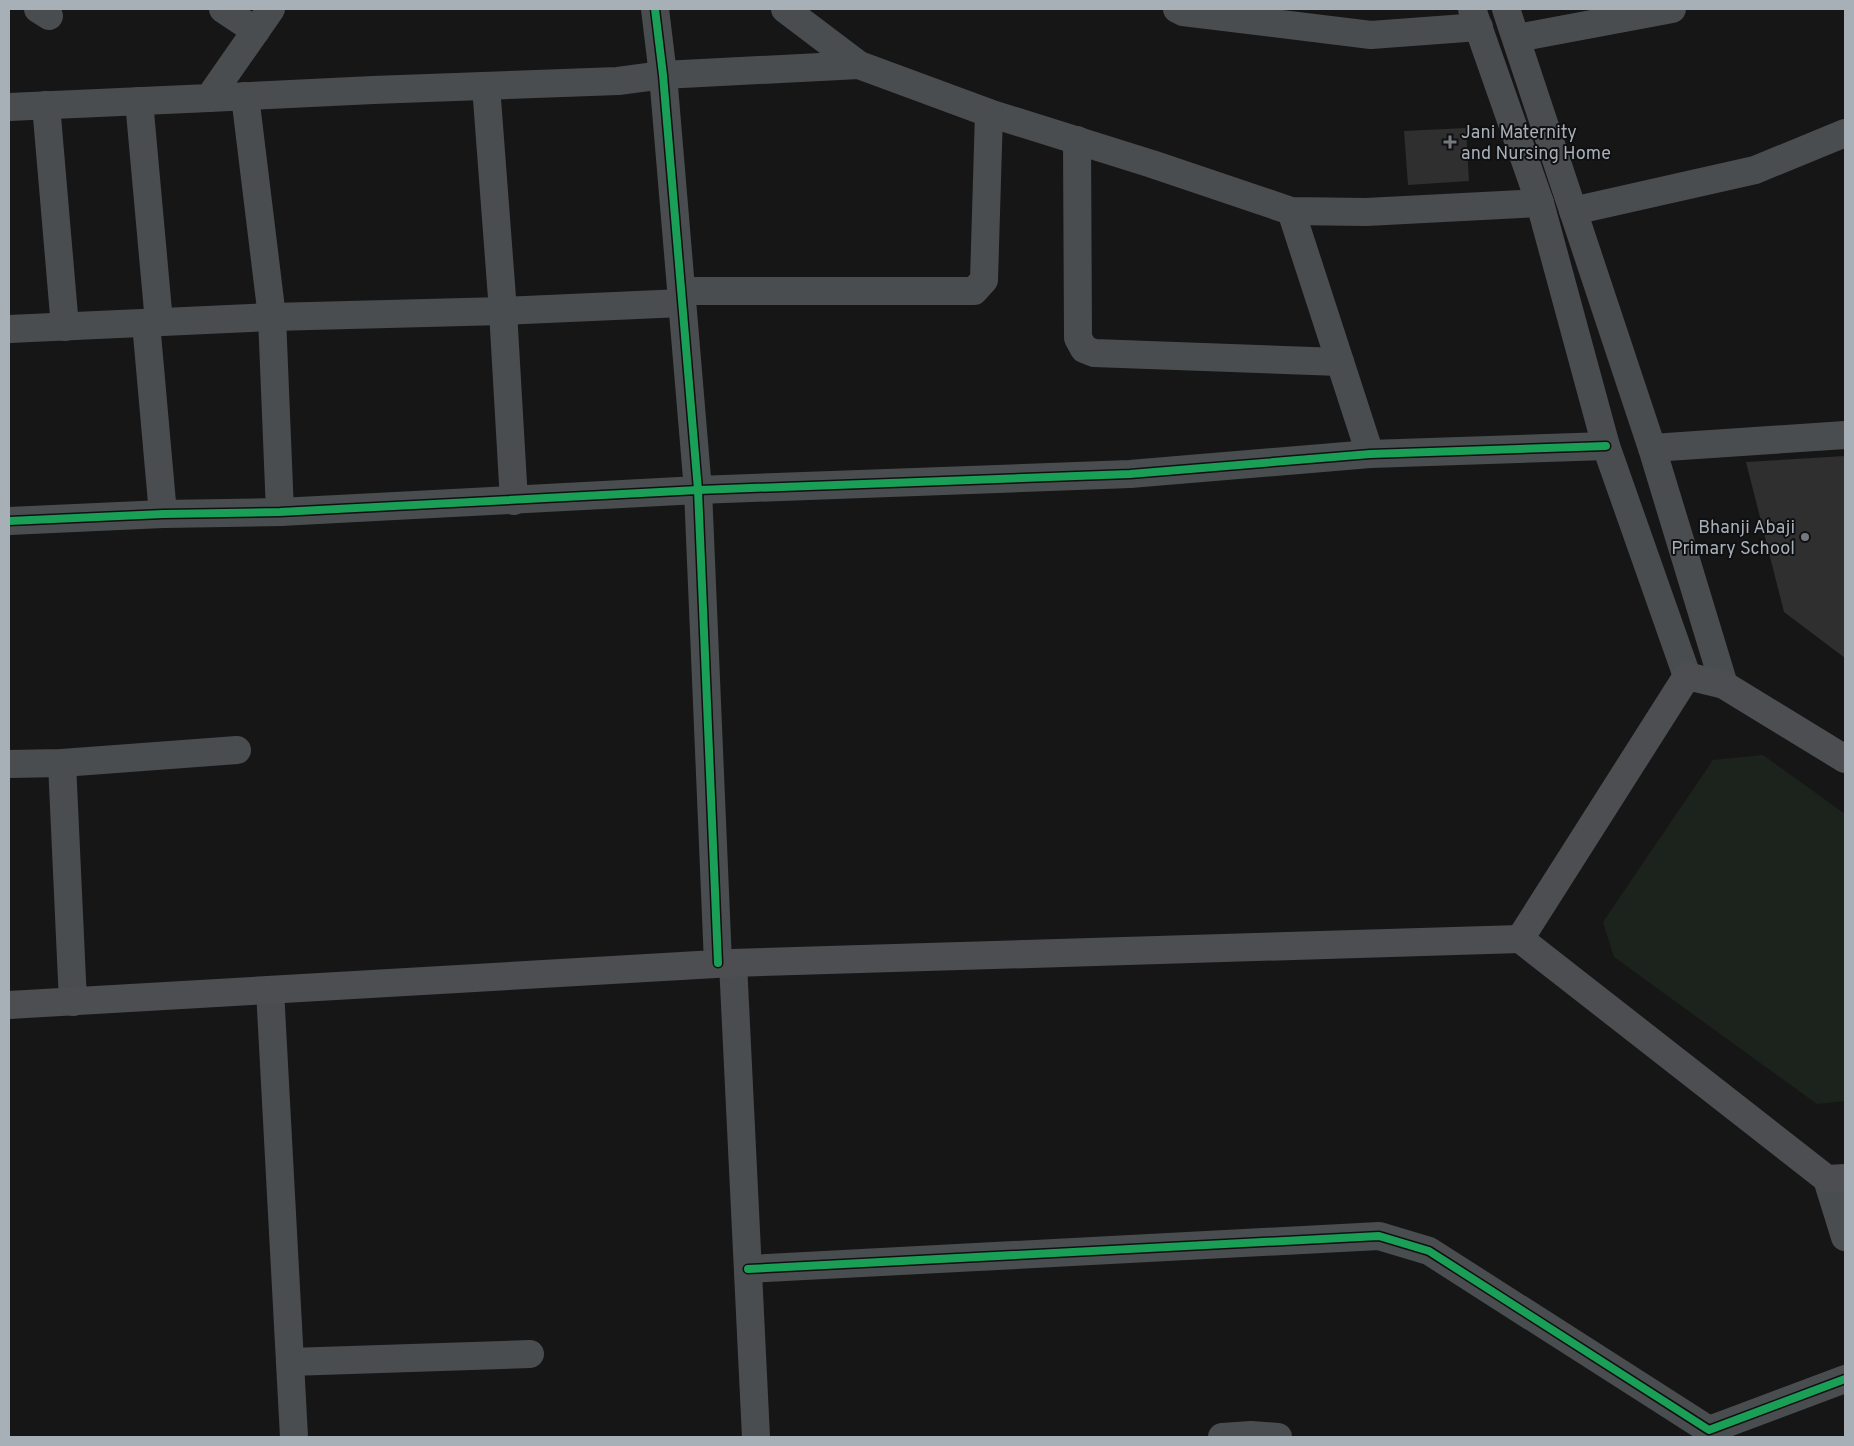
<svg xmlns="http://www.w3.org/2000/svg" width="1854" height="1446" font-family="Overpass,sans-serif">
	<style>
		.green { fill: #1c231c }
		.building { fill: #2f2f30 }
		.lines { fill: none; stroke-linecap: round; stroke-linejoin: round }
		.minor { stroke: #4a4d4f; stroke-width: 28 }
		.major { stroke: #4c4e51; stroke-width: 28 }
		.cycleway-casing { stroke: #101012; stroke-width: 11 }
		.cycleway { stroke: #1a9f57; stroke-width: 8 }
		.poi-dot { fill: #74797f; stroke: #101012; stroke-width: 2 }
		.labels { text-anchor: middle; stroke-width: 4; stroke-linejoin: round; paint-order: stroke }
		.poi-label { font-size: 18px; fill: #a7afb7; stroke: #101012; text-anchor: start }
	</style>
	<rect width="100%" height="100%" fill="#161616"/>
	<!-- green -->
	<polygon class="green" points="1763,755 1845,814 1845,1101 1817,1104 1614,957 1603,922 1713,760"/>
	<!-- building -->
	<g class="building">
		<polygon points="1466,128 1469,181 1408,185 1404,131"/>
		<polygon points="1845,456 1845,658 1784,612 1746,462"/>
	</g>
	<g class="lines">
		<!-- minor -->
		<g class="minor">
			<polyline points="38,9 49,16"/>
			<polyline points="223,9 256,31"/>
			<polyline points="655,9 663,75 698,490 1130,474 1370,454 1606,446"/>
			<polyline points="785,9 859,65 989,113 1152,164 1291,211 1366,212 1540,203"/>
			<polyline points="1177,9 1183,12 1371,35 1479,27"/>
			<polyline points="1472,9 1540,203 1606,446 1687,676"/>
			<polyline points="1506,9 1652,448 1724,685"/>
			<polyline points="1517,38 1672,9"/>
			<polyline points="486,86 503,311 514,501"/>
			<polyline points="245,96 272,317 280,512"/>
			<polyline points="209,98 373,90 618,81 663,75 859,65"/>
			<polyline points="139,101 159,322"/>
			<polyline points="46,105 65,327"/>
			<polyline points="9,107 209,98 271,9"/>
			<polyline points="1077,140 1078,338 1084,349 1094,353 1340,362"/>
			<polyline points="1291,211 1370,454"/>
			<polyline points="1573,211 1755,170 1845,133"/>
			<polyline points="681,291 974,291 984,280 989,113"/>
			<polyline points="146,323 163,514"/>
			<polyline points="9,329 272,317 503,311 682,303"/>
			<polyline points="1652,448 1845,435"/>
			<polyline points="9,521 163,514 280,512 698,490 718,963"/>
			<polyline points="62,763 73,1002"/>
			<polyline points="9,764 62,763 237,750"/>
			<polyline points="733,963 756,1437"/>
			<polyline points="270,990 294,1437"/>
			<polyline points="1827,1179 1845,1237"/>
			<polyline points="748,1269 1379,1236 1429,1251 1709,1430 1845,1379"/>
			<polyline points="290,1362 530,1354"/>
			<polyline points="1222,1437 1251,1435 1278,1437"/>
		</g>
		<!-- major -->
		<g class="major">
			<polyline points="1520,939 1687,676 1724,685 1845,759"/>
			<polyline points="9,1005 733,963 1520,939 1827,1179 1845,1178"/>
		</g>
		<defs>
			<g id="cycleway">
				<polyline points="655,9 663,75 698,490 1130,474 1370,454 1606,446"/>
				<polyline points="9,521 163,514 280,512 698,490 718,963"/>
				<polyline points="748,1269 1379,1236 1429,1251 1709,1430 1845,1379"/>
			</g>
		</defs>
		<!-- cycleway casing -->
		<use href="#cycleway" class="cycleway-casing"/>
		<!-- cycleway -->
		<use href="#cycleway" class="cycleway"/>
	</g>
	<!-- markers -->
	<g class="poi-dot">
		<path d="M1447.5 134.5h5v5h5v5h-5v5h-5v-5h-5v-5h5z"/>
		<circle cx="1805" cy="537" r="5"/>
	</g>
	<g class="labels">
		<!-- poi labels -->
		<g class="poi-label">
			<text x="1461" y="138">Jani Maternity<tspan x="1461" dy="21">and Nursing Home</tspan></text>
			<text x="1795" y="533" text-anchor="end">Bhanji Abaji<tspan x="1795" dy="21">Primary School</tspan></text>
		</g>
	</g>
	<!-- border -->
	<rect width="1854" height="1446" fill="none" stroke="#a7afb7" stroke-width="20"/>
</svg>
